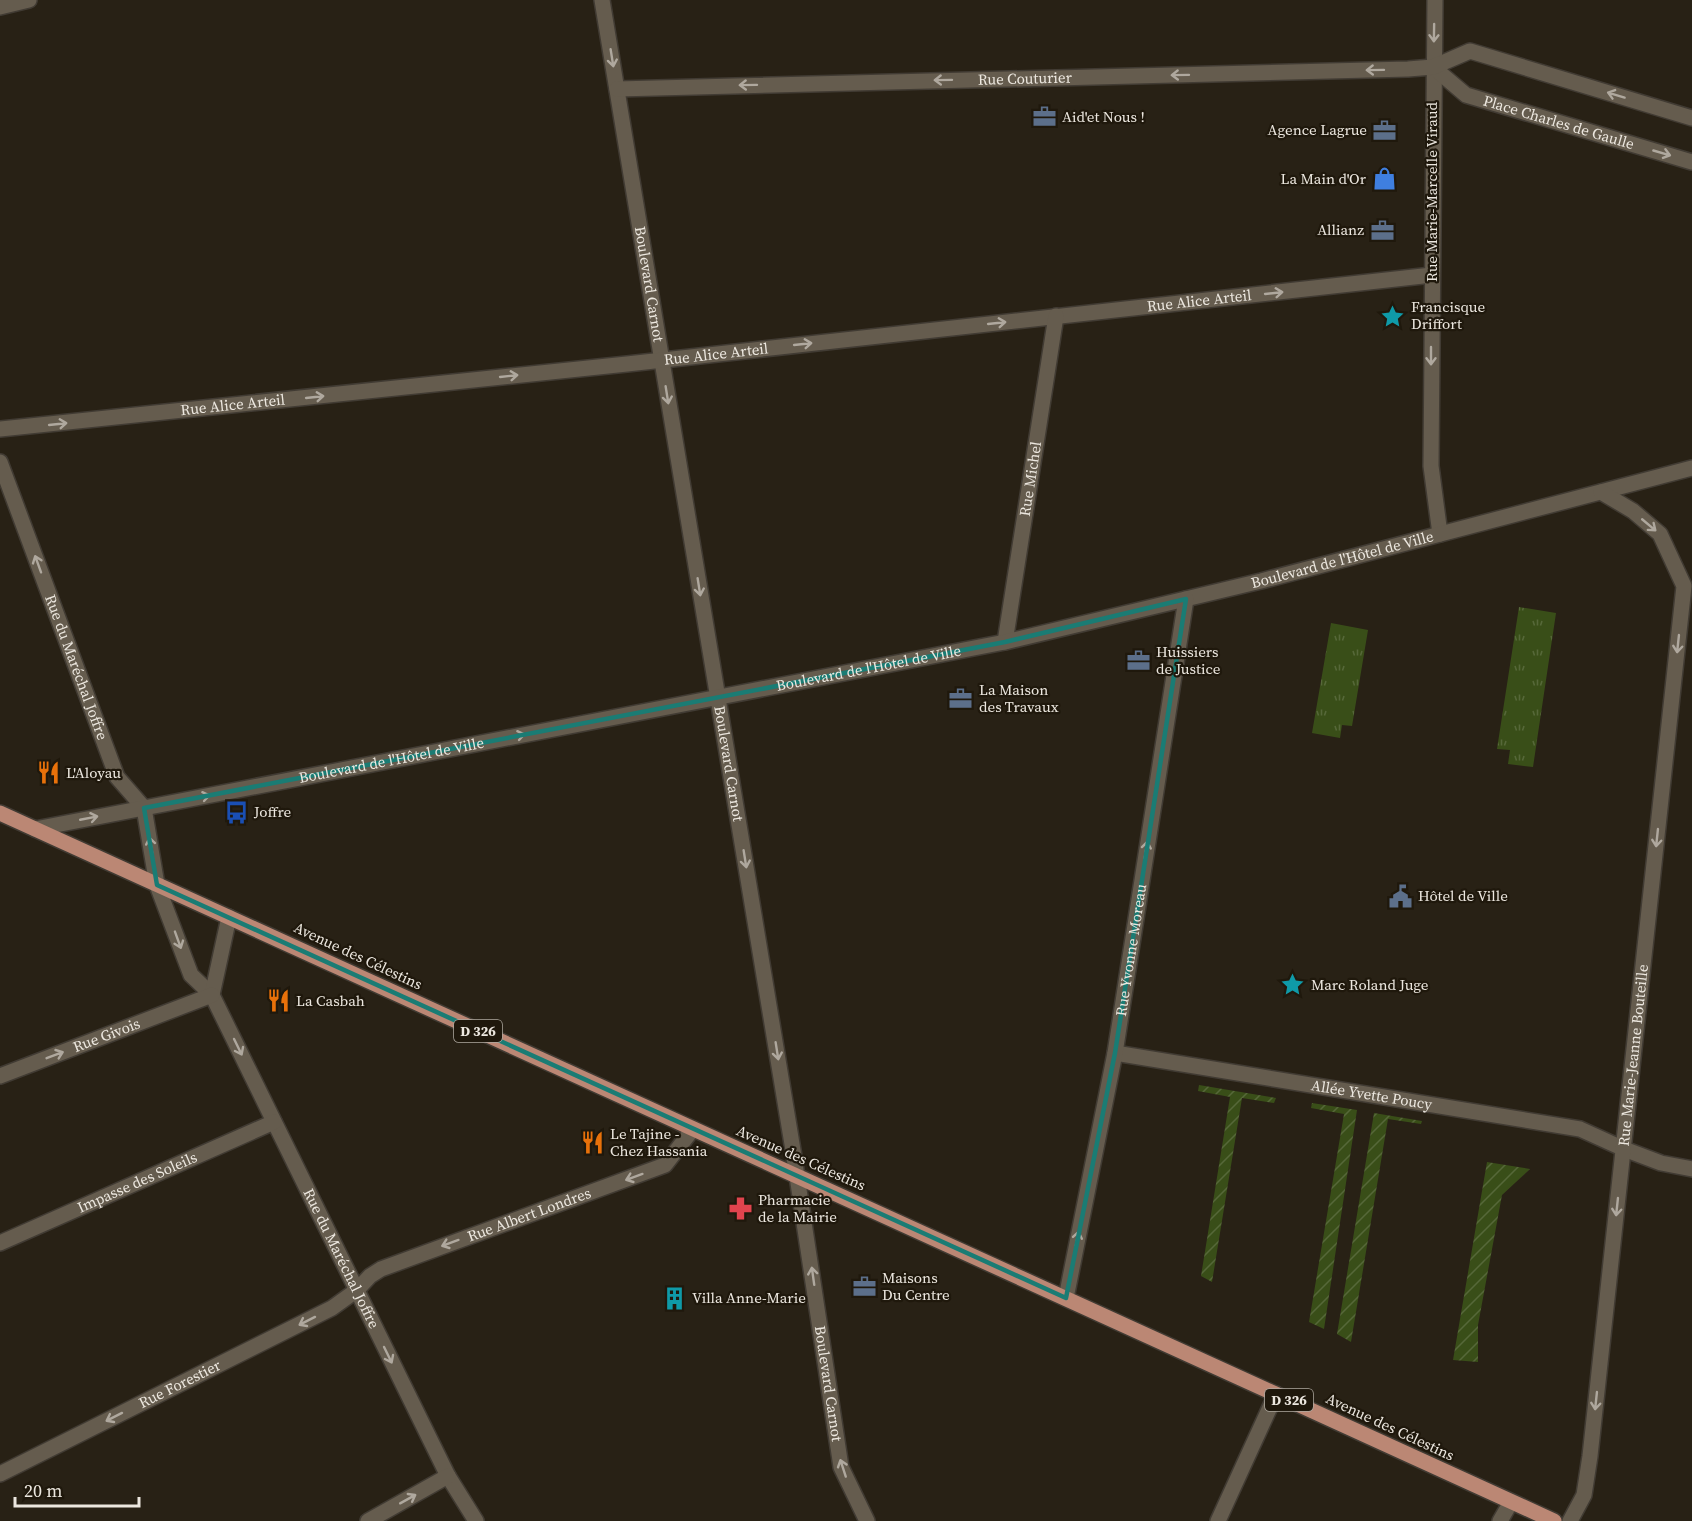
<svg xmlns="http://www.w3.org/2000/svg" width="1692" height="1521" font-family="'Source Serif 4',serif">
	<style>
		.grass { fill: url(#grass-tufts) }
		.garden { fill: url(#garden-furrows) }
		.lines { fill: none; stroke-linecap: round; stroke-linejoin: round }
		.minor-casing { stroke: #413b33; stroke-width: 18 }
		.primary-casing { stroke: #413b33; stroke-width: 18 }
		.minor { stroke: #655c4e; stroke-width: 15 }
		.primary { stroke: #bb8774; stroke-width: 15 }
		.oneway { stroke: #afa89e }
		.marked { fill: none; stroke: #1a7c74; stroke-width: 4.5; stroke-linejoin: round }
		.labels { text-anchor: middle; stroke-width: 4.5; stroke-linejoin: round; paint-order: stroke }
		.shield { fill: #1f180c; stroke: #aea9a0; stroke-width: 1.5 }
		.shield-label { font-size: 14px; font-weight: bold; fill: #ece7df }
		.street-label { font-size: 15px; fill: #ece7df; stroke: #1f180c }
		.poi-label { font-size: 15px; fill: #ece7df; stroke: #1f180c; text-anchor: start }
	</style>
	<defs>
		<pattern id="grass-tufts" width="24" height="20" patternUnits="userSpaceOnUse" patternTransform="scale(1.5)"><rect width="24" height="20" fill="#394e18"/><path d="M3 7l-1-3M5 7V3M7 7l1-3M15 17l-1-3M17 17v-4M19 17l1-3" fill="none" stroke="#566839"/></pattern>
		<pattern id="garden-furrows" width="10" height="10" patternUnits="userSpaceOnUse" patternTransform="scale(1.5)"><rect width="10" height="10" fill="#394e18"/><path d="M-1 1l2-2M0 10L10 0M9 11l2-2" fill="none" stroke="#566839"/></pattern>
	</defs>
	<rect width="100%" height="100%" fill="#282115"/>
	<!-- grass -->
	<g class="grass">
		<polygon points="1519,607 1556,613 1533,767 1508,764 1510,750 1497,749"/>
		<polygon points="1331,623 1368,630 1352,726 1342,725 1340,738 1312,733"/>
	</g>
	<!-- garden -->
	<g class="garden">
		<polygon points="1199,1085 1276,1098 1274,1103 1242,1098 1212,1282 1201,1276 1230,1097 1198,1091"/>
		<polygon points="1312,1103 1357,1110 1324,1329 1309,1322 1344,1114 1311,1108"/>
		<polygon points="1374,1113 1422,1121 1421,1124 1388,1119 1351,1342 1337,1334"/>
		<polygon points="1487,1162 1530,1169 1502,1195 1478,1325 1478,1362 1453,1360"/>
	</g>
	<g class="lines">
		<defs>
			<g id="minor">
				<path id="s1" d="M602,0L793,1150L841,1467L867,1521"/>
				<polyline points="1435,0 1431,466 1440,534"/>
				<polyline points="0,7 29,0"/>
				<path id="s2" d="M1433,67L1466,95L1692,162"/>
				<path id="s3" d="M617,89L1408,69L1433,67L1470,51L1692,118"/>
				<path id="s4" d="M0,429L627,364L1432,275"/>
				<path id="s5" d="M0,462L117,777L144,808L157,885L191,975L212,995L448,1476L476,1521"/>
				<path id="s6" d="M1005,642L1056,316"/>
				<path id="s7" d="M35,829L1005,642L1261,581L1692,468"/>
				<polyline points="212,995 229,917"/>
				<path id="s8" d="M1115,1053L1580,1129L1624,1149L1661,1163L1692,1169"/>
				<path id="s9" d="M0,1076L212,995"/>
				<path id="s10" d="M0,1243L274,1122"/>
				<path id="s11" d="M1066,1298L1115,1053L1186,599"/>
				<path id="s12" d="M0,1474L332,1308L357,1290L370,1276L381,1269L665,1165L693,1129"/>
				<polyline points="368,1521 448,1476"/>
				<polyline points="1218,1521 1276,1394"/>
				<polyline points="1500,1521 1511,1502"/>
				<path id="s13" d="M1570,1521L1584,1495L1590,1456L1684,586L1660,534L1633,511L1601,492"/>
			</g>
			<polyline id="primary" points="0,813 1554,1521"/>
		</defs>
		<!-- minor casing -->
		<use href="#minor" class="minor-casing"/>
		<!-- primary casing -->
		<use href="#primary" class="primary-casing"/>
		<!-- minor -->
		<use href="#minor" class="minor"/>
		<!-- primary -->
		<use href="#primary" class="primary"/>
	</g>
	<!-- one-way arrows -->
	<defs><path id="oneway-shaft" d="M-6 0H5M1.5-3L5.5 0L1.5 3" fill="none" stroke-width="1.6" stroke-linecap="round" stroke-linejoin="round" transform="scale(1.5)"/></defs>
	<g class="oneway">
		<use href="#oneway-shaft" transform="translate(1434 33) rotate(91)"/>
		<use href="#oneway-shaft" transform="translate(612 58) rotate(81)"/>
		<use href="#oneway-shaft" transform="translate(1375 70) rotate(179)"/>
		<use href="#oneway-shaft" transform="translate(1180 75) rotate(179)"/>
		<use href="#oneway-shaft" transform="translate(943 80) rotate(179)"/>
		<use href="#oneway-shaft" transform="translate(748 85) rotate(179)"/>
		<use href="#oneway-shaft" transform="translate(1616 95) rotate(-163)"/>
		<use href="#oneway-shaft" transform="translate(1662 153) rotate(16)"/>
		<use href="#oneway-shaft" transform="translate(1274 293) rotate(-6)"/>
		<use href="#oneway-shaft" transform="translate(997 323) rotate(-6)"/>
		<use href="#oneway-shaft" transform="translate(803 344) rotate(-6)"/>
		<use href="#oneway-shaft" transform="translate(1431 356) rotate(90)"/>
		<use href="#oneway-shaft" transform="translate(509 376) rotate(-6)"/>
		<use href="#oneway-shaft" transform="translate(667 395) rotate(81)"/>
		<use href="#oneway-shaft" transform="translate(315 397) rotate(-6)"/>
		<use href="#oneway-shaft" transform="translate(58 424) rotate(-6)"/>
		<use href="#oneway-shaft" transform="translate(1649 525) rotate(40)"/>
		<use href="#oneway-shaft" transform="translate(38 564) rotate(-110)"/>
		<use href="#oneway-shaft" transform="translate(699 587) rotate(81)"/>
		<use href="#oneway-shaft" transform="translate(1678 644) rotate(96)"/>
		<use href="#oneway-shaft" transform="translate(516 736) rotate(-11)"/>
		<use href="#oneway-shaft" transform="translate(201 797) rotate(-11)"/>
		<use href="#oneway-shaft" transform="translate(89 818) rotate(-11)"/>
		<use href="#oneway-shaft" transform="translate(1657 838) rotate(96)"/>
		<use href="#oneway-shaft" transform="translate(151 846) rotate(-100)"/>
		<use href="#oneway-shaft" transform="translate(1146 850) rotate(-81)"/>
		<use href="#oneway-shaft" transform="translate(745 859) rotate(81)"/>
		<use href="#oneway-shaft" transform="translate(178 940) rotate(70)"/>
		<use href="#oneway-shaft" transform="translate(238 1047) rotate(64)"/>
		<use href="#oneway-shaft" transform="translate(777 1051) rotate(81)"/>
		<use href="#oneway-shaft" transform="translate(55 1055) rotate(-21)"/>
		<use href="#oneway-shaft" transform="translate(634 1177) rotate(160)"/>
		<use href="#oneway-shaft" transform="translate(1617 1207) rotate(96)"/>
		<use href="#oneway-shaft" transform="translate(1077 1240) rotate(-79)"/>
		<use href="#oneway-shaft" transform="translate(450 1243) rotate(160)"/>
		<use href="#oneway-shaft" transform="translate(813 1276) rotate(-98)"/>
		<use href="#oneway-shaft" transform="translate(307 1321) rotate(153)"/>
		<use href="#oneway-shaft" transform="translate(388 1355) rotate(64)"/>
		<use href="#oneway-shaft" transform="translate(1596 1401) rotate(96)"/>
		<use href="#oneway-shaft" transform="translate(114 1417) rotate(153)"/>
		<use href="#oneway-shaft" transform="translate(843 1468) rotate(-108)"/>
		<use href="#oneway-shaft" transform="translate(408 1499) rotate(-29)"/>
	</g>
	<!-- marked area -->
	<path class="marked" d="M1186,599L1115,1053L1066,1298L157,885L144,808L1005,642Z"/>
	<!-- icons -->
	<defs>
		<symbol id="office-bare" viewBox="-9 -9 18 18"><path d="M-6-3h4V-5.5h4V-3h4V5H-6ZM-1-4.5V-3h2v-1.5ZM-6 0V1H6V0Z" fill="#5c6f8a" stroke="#1f180c" stroke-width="2.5" paint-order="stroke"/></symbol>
		<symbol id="shop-bare" viewBox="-9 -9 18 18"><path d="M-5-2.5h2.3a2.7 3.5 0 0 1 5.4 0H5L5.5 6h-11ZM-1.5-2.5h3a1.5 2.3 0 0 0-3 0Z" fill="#3f7fe0" stroke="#1f180c" stroke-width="2.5" paint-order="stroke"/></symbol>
		<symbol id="sight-bare" viewBox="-9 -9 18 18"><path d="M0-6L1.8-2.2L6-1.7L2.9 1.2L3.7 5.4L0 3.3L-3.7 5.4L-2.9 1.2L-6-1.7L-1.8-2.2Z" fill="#0f9aa8" stroke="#1f180c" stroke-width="2.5" paint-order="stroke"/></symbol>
		<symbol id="restaurant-bare" viewBox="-9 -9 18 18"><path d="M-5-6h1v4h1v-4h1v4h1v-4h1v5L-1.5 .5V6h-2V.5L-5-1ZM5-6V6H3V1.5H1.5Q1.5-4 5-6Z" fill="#e8710a" stroke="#1f180c" stroke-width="2.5" paint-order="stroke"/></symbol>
		<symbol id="bus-bare" viewBox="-9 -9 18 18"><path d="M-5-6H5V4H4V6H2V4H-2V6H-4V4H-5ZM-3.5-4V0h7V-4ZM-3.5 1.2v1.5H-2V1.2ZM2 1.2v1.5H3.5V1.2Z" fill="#1a4fb4" stroke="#1f180c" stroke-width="2.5" paint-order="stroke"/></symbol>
		<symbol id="civic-bare" viewBox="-9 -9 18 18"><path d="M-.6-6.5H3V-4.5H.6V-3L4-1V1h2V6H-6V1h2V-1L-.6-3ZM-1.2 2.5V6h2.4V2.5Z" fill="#5c6f8a" stroke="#1f180c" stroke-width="2.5" paint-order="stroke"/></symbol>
		<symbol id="pharmacy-bare" viewBox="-9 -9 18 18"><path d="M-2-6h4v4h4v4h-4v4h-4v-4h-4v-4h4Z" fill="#e0444e" stroke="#1f180c" stroke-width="2.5" paint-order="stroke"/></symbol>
		<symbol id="building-bare" viewBox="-9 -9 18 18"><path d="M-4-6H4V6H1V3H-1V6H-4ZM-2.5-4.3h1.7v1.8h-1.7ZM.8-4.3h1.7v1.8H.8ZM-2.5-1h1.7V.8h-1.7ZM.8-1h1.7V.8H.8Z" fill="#0f9aa8" stroke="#1f180c" stroke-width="2.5" paint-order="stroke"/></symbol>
	</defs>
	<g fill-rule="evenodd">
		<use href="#office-bare" x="1028" y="100" width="33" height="33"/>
		<use href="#office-bare" x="1368" y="114" width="33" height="33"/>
		<use href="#shop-bare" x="1368" y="162" width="33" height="33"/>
		<use href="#office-bare" x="1366" y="214" width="33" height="33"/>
		<use href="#sight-bare" x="1376" y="300" width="33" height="33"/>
		<use href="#office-bare" x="1122" y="644" width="33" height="33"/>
		<use href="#office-bare" x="944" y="682" width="33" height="33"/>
		<use href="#restaurant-bare" x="32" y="756" width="33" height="33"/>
		<use href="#bus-bare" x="220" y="796" width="33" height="33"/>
		<use href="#civic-bare" x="1384" y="880" width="33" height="33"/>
		<use href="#sight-bare" x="1276" y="968" width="33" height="33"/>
		<use href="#restaurant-bare" x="262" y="984" width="33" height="33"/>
		<use href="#restaurant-bare" x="576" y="1126" width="33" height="33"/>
		<use href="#pharmacy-bare" x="724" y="1192" width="33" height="33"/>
		<use href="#office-bare" x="848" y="1270" width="33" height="33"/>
		<use href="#building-bare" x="658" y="1282" width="33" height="33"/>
	</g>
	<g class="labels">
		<!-- shield labels -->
		<g class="shield">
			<rect x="454" y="1020" width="48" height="22" rx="4.5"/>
			<rect x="1265" y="1389" width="48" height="22" rx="4.5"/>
		</g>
		<g class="shield-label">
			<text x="478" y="1036">D 326</text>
			<text x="1289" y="1405">D 326</text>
		</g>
		<!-- street labels -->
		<g class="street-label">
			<text dy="5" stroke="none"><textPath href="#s3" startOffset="408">Rue Couturier</textPath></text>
			<text dy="5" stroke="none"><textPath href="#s2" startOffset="140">Place Charles de Gaulle</textPath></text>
			<text transform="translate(1432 192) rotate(-90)" y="5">Rue Marie-Marcelle Viraud</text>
			<text dy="5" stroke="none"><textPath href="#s1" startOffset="288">Boulevard Carnot</textPath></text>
			<text dy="5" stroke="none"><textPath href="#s4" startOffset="1206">Rue Alice Arteil</textPath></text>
			<text dy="5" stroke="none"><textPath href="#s4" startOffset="720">Rue Alice Arteil</textPath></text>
			<text dy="5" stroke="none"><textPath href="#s4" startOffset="234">Rue Alice Arteil</textPath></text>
			<text dy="5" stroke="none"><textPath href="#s6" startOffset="165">Rue Michel</textPath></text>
			<text dy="5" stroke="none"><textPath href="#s7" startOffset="1335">Boulevard de l'Hôtel de Ville</textPath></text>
			<text dy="5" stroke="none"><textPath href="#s5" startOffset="219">Rue du Maréchal Joffre</textPath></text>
			<text dy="5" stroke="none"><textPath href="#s7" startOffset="849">Boulevard de l'Hôtel de Ville</textPath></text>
			<text dy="5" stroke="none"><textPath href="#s7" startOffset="363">Boulevard de l'Hôtel de Ville</textPath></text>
			<text dy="5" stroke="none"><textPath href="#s1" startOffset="774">Boulevard Carnot</textPath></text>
			<text dy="5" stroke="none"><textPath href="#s11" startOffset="354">Rue Yvonne Moreau</textPath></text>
			<text transform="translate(358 956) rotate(25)" y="5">Avenue des Célestins</text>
			<text dy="5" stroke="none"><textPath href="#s9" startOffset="114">Rue Givois</textPath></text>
			<text dy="5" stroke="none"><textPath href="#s13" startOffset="472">Rue Marie-Jeanne Bouteille</textPath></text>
			<text dy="5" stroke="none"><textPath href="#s8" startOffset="260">Allée Yvette Poucy</textPath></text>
			<text transform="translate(801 1158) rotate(24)" y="5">Avenue des Célestins</text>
			<text dy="5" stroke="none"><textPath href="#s10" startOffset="150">Impasse des Soleils</textPath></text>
			<text dy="5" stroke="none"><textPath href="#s12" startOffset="592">Rue Albert Londres</textPath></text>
			<text dy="5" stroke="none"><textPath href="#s5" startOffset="874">Rue du Maréchal Joffre</textPath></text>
			<text dy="5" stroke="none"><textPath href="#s12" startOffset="201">Rue Forestier</textPath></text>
			<text dy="5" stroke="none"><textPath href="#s1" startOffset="1402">Boulevard Carnot</textPath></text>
			<text transform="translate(1390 1427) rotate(25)" y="5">Avenue des Célestins</text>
		</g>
		<!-- poi labels -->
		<g class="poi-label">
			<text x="1062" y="122">Aid'et Nous !</text>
			<text x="1367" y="135" text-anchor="end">Agence Lagrue</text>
			<text x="1366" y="184" text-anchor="end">La Main d'Or</text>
			<text x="1364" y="235" text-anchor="end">Allianz</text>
			<text x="1411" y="312">Francisque<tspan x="1411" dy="17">Driffort</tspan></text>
			<text x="1156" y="657">Huissiers<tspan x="1156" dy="17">de Justice</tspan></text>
			<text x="979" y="695">La Maison<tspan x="979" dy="17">des Travaux</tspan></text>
			<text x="66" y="778">L'Aloyau</text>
			<text x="254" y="817">Joffre</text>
			<text x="1418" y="901">Hôtel de Ville</text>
			<text x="1311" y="990">Marc Roland Juge</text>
			<text x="296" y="1006">La Casbah</text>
			<text x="610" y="1139">Le Tajine -<tspan x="610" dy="17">Chez Hassania</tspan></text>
			<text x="758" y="1205">Pharmacie<tspan x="758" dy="17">de la Mairie</tspan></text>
			<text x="882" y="1283">Maisons<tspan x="882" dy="17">Du Centre</tspan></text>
			<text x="692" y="1303">Villa Anne-Marie</text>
		</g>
	</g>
	<!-- scale -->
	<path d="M15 1497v9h124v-9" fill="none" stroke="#ece7df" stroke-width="3"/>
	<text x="24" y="1497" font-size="18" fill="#ece7df" stroke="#1f180c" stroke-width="4.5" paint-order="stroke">20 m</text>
</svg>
